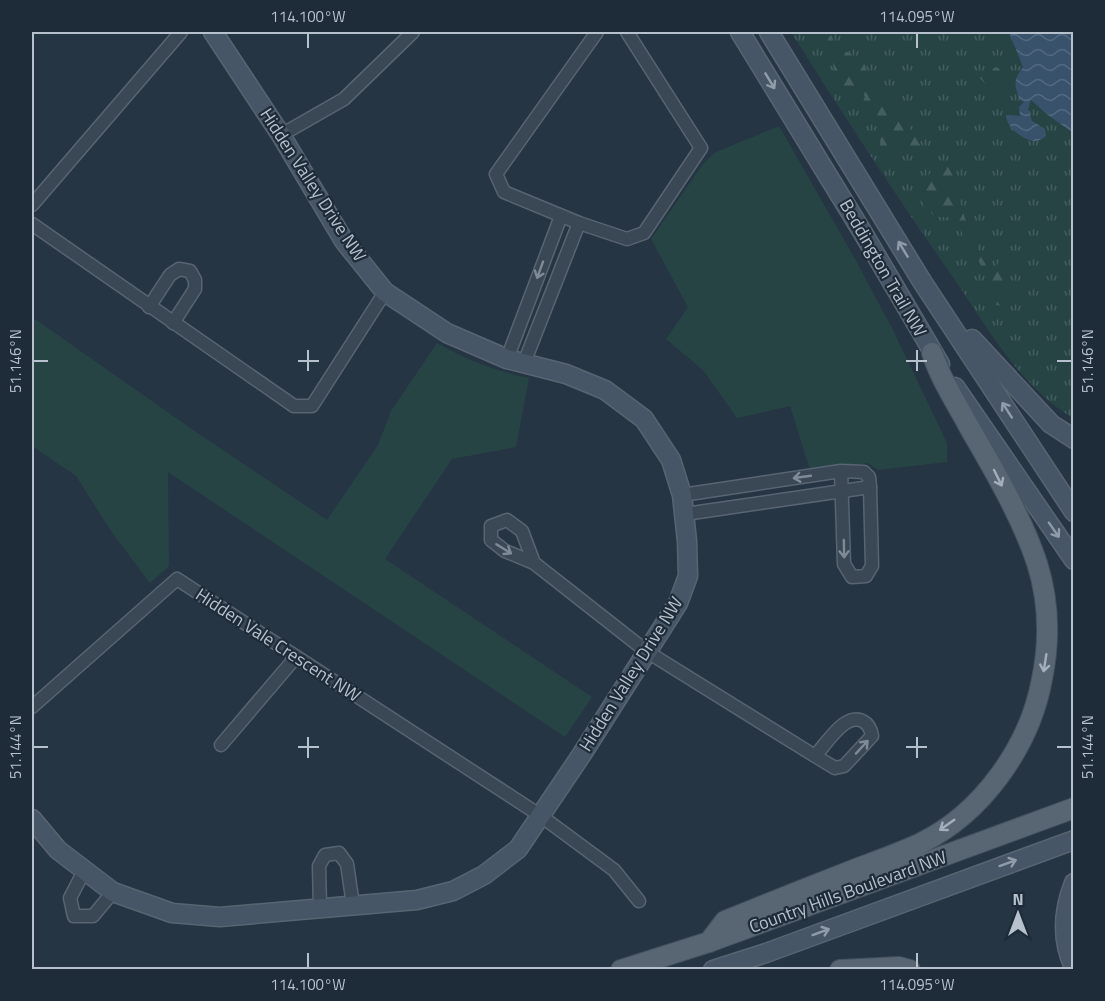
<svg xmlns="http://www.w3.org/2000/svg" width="1105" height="1001" font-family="'Titillium Web',sans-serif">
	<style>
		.grass { fill: url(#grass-tufts) }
		.forest { fill: url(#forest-firs) }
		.park { fill: #274445 }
		.water { fill: url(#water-waves) }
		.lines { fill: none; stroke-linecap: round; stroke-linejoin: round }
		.street-casing { stroke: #586471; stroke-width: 15 }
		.secondary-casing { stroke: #586471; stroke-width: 21 }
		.primary-casing { stroke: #43505d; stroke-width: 22 }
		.street { stroke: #3a4754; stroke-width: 12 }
		.secondary { stroke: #475667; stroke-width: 18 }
		.primary { stroke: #586674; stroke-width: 20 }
		.oneway { stroke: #909ca9 }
		.oneway2 { stroke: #7f8a97 }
		.oneway3 { stroke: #a4afbb }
		.ticks { fill: none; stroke: #b7c1cd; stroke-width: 2 }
		.labels { text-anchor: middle; stroke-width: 4.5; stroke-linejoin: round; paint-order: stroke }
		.street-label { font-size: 18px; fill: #b7c1cd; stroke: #1e2c39 }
		.neatline { fill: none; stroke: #b7c1cd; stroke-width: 2 }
		.ticks-label { font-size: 15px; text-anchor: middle; fill: #b7c1cd }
	</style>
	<defs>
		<pattern id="grass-tufts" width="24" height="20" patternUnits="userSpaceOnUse" patternTransform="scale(1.5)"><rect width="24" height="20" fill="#274445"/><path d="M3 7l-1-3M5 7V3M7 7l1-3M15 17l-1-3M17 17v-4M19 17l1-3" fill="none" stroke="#445d5f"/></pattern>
		<pattern id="forest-firs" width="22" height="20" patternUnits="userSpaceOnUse" patternTransform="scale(1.5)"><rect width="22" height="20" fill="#274445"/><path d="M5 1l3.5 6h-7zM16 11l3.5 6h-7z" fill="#445d5f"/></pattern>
		<pattern id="water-waves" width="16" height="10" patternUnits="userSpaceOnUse" patternTransform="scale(1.5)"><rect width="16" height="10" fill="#38526c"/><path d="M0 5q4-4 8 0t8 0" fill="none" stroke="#536980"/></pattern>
	</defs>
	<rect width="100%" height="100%" fill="#253544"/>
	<!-- grass -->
	<path class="grass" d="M791,32H1073V418C1020,386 989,330 955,280C898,199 844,116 791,32Z"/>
	<!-- forest -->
	<g class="forest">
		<path d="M822,32H830L832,41L865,65L867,73L875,70L881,71L882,76L873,85L874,91L903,116L918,142L929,153V156L925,158L880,147L881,128L873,105L861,114L859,110L865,97C859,86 854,90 844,91C834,79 832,69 834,54L831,51L820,50L817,45Z"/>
		<polygon points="997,67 1004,74 1003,87 1001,89 990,89 979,77 983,71"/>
		<path d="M944,162C958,177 958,199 965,218C971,236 981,256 992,272L1001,259L1006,261V291L1001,306L993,304L990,281L953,217H935L921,201L913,187Z"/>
	</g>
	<!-- park -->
	<g class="park">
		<polygon points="779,126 855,259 893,330 947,443 947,462 878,470 868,463 810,470 790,406 737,418 703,370 666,339 688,307 651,239 703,164 714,153"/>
		<path d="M32,317L196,432L327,520L378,445L391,411L437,343C466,360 496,371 529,378L516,447L452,459L385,559L592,697L565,737L168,472L169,566L150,583L113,534L76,476L32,446Z"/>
	</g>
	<!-- water -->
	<path class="water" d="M1009,32H1071L1074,36L1073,133L1048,115L1031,100L1028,109L1032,121L1045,129L1046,136C1042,139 1038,142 1033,141C1021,139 1006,126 1006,115L1020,116L1019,107L1024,102L1020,100C1014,84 1013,81 1023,67Z"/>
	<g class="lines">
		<defs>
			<g id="street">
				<polyline points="597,32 496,174 504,192 579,223 627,239 644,233 701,148 627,32"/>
				<polyline points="281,135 344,99 413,32"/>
				<polyline points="32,205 181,32"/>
				<polyline points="32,224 294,406 312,406 385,292"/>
				<polyline points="149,307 170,275 179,269 190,271 195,280 195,289 173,323"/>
				<polyline points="507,359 561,216"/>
				<polyline points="524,363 579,223"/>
				<polyline points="682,495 841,471 864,472 869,477 870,487 872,566 866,576 852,577 844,564 841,471"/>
				<polyline points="685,514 870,487"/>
				<path d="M534,563L522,531L507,520L491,526V540L505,551L534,563L646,651L815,756L835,768L844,766L872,736C870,722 858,714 844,724C833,732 824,746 815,756"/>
				<polyline points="32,707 177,579 541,816 614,870 639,901"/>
				<polyline points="221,745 296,657"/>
				<polyline points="84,871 70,898 74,916 93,916 113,892"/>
				<polyline points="320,907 319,866 325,855 339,853 347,864 353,905"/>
			</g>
			<g id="secondary">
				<polyline points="740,32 863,233 940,364"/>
				<polyline points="769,32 923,283 1074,512"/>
				<polyline points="972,339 1051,424 1074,439"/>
				<polyline points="955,387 1074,560"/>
				<polyline points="32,819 58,850 113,892 172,913 220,917 417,900 453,891 484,875 518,849 582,754 678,603 688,576 687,541 682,495 671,460 644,419 605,390 566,374 507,359 447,333 385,292 344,241 281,135 213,32"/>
				<path d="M1074,883C1063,911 1061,939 1074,967"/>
				<polyline points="713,970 766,953 1074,840"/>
			</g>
			<g id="primary">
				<path d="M709,942L725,921C765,905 804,889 843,874C868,864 895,855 919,844C982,814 1030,746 1042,679C1050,640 1049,601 1037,563C1021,515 993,469 968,425C955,401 940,378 932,353"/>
				<polyline points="621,970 709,942 1074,808"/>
				<polyline points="840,970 899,967 910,970"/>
			</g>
		</defs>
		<!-- street casing -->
		<use href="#street" class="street-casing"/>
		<!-- secondary casing -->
		<use href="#secondary" class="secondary-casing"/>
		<!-- primary casing -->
		<use href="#primary" class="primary-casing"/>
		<!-- street -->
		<use href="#street" class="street"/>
		<!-- secondary -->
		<use href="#secondary" class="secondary"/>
		<!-- primary -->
		<use href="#primary" class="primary"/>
	</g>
	<!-- one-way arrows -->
	<defs><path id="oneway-shaft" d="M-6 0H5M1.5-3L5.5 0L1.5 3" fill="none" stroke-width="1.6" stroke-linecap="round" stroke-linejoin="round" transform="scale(1.5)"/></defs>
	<g class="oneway">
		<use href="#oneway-shaft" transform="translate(770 81) rotate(59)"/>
		<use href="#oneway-shaft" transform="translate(903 249) rotate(-121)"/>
		<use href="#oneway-shaft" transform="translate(1007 410) rotate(-123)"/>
		<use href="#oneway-shaft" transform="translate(1054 530) rotate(55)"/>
		<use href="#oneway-shaft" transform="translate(1008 863) rotate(-20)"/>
		<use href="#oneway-shaft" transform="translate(821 932) rotate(-20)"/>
	</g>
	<g class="oneway2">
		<use href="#oneway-shaft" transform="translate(540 270) rotate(110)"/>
		<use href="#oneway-shaft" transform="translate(802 477) rotate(172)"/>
		<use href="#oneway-shaft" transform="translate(504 549) rotate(32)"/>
		<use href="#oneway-shaft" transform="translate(844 549) rotate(89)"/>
		<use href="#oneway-shaft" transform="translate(862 747) rotate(-47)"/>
	</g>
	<g class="oneway3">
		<use href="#oneway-shaft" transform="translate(998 478) rotate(64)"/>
		<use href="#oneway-shaft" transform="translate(1045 663) rotate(99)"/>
		<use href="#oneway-shaft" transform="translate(947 825) rotate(145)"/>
	</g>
	<!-- ticks -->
	<path class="ticks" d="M308,33V48M917,33V48M308,350V371M917,350V371M33,361H48M298,361H319M906,361H927M1057,361H1072M308,737V758M917,737V758M33,747H48M298,747H319M906,747H927M1057,747H1072M308,953V968M917,953V968"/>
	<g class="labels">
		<!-- street labels -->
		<g class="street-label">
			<text transform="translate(313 185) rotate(57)" y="6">Hidden Valley Drive NW</text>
			<text transform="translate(883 268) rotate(60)" y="6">Beddington Trail NW</text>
			<text transform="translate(278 645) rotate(33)" y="6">Hidden Vale Crescent NW</text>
			<text transform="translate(631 674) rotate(-58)" y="6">Hidden Valley Drive NW</text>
			<text transform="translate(848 892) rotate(-20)" y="6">Country Hills Boulevard NW</text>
		</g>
	</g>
	<!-- border -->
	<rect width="1105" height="1001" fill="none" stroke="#1e2c39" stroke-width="66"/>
	<!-- north arrow -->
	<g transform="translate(1018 914)" stroke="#1e2c39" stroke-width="4.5" paint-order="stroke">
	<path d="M0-4.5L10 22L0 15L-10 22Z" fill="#b7c1cd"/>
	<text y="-9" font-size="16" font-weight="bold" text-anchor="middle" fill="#b7c1cd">N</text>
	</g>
	<rect x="33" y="33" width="1039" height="935" class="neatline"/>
	<g class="ticks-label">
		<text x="308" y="22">114.100°W</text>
		<text x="917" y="22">114.095°W</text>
		<text transform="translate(16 361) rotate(-90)" y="5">51.146°N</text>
		<text transform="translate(1088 361) rotate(-90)" y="5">51.146°N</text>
		<text transform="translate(16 747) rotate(-90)" y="5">51.144°N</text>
		<text transform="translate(1088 747) rotate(-90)" y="5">51.144°N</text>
		<text x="308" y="990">114.100°W</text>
		<text x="917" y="990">114.095°W</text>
	</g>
</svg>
